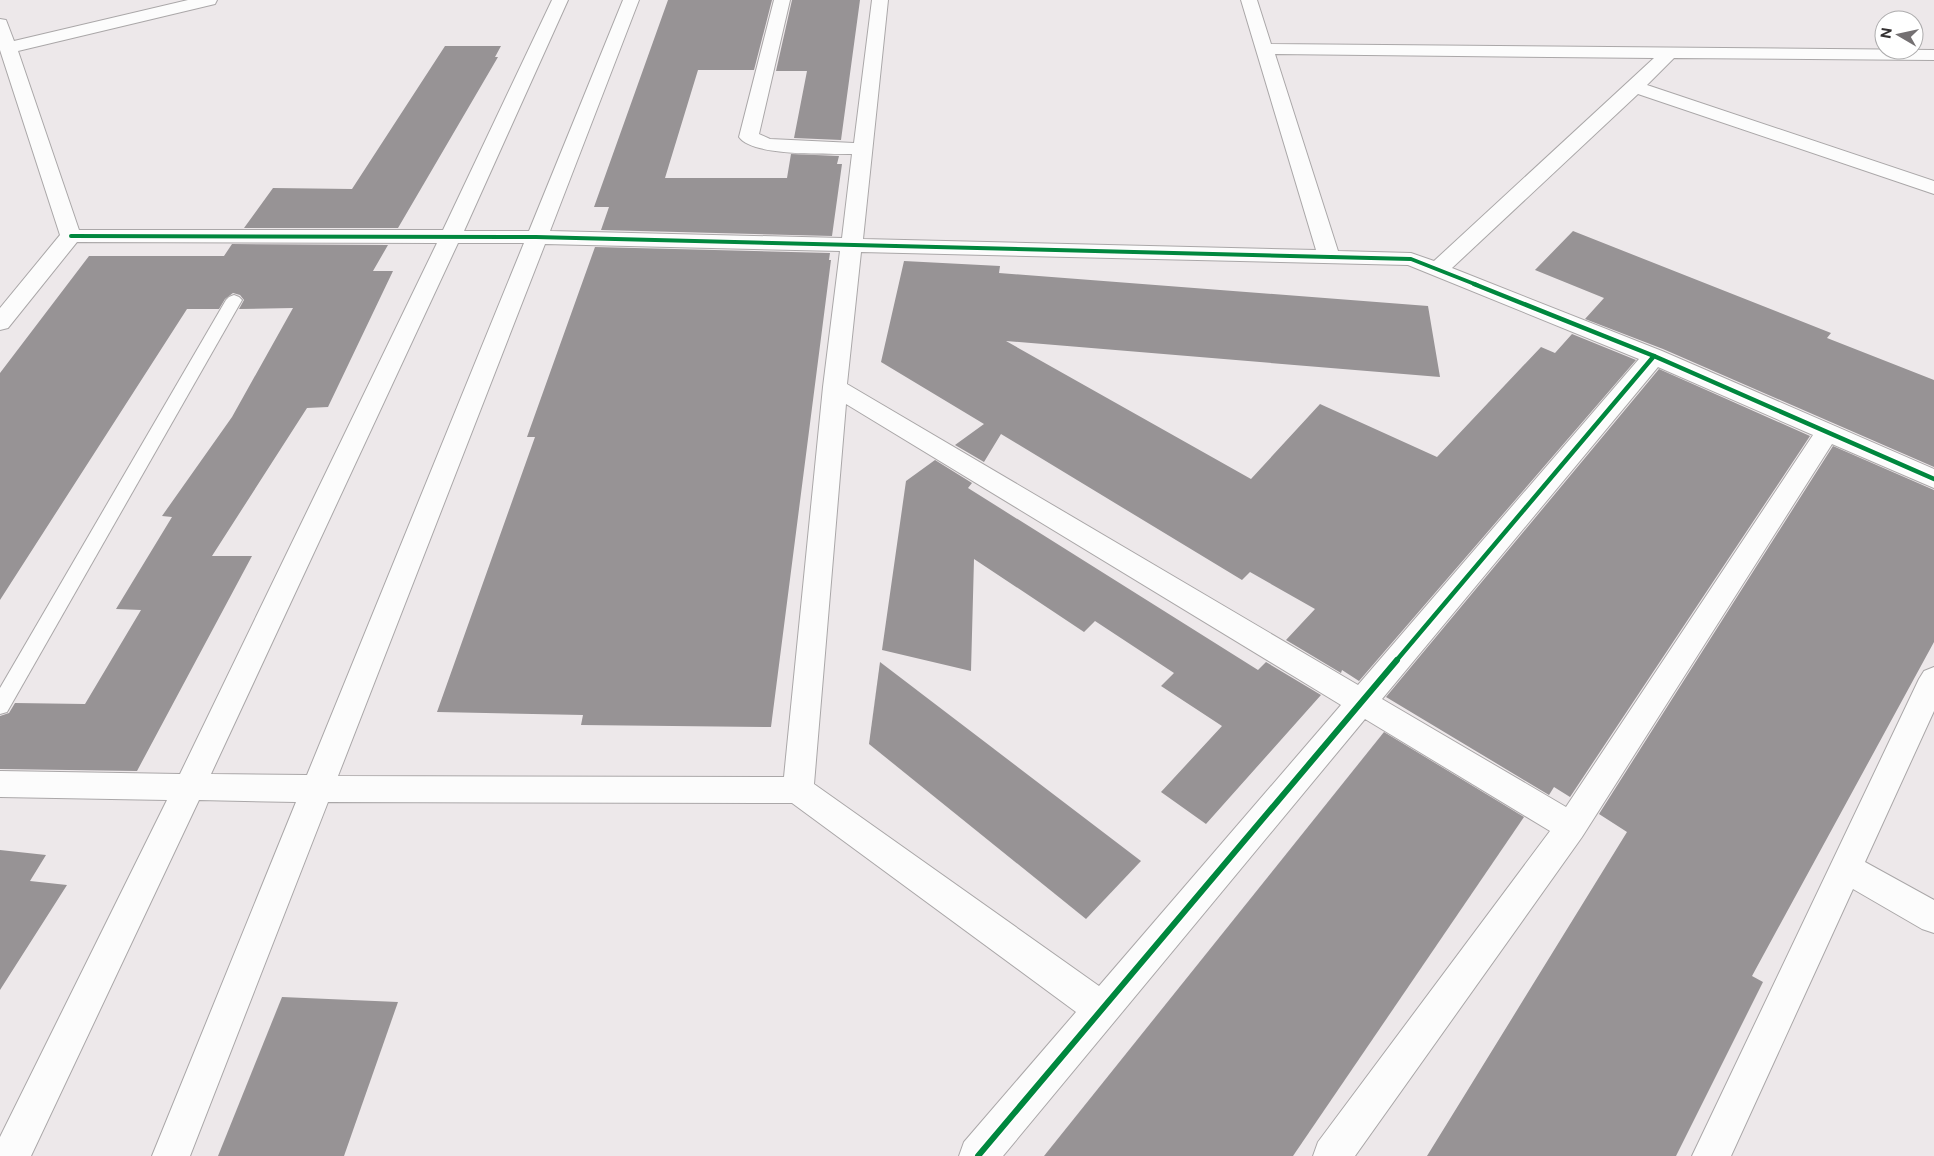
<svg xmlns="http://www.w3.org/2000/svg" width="1934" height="1156" font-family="'Public Sans',sans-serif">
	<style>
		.building { fill: #979395 }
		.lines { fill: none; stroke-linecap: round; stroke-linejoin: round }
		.service-casing { stroke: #aaa7a8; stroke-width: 2 }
		.minor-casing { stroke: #aaa7a8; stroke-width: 2 }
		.service { fill: #fcfcfc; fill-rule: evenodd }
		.minor { fill: #fcfcfc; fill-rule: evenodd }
		.cycleway-far2-casing { stroke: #fff; stroke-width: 5.5 }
		.cycleway-far1-casing { stroke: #fff; stroke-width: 8 }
		.cycleway-casing { stroke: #fff; stroke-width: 9 }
		.cycleway-far2 { stroke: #00873e; stroke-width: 4 }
		.cycleway-far1 { stroke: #00873e; stroke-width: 4.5 }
		.cycleway { stroke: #00873e; stroke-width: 6 }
	</style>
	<rect width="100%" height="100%" fill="#ede8ea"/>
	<!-- building -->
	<g class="building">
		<polygon points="668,0 772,0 754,70 698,70 665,178 787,178 791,154 839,156 837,164 842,164 832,236 601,230 609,207 594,207"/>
		<polygon points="792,0 860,0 841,140 794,138 807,71 776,71"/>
		<polygon points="445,46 501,46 495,57 498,57 398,228 244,228 273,188 352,189"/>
		<polygon points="1573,231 1831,333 1827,338 1934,380 1934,467 1663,349 1585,319 1604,298 1535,270"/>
		<polygon points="232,244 388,245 373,271 393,271 328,407 307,408 212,556 252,556 137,771 0,769 0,716 9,713 15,703 85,704 141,610 116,609 172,517 162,516 232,417 293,308 239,309 244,300 240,295 233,293 225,299 219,309 187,309 0,600 0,373 89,256 224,256"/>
		<polygon points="595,247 830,253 829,260 831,260 771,727 581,725 583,715 437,712 535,437 527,437"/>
		<polygon points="904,261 1000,266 999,273 1428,306 1440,377 1006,341 1251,479 1320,404 1437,457 1541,347 1555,353 1572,334 1636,360 1359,681 1342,670 1341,673 1286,640 1315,609 1250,572 1242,580 1001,434 984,462 955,445 984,424 881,362"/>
		<polygon points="1659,369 1810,436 1570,797 1554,787 1549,795 1386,697"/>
		<polygon points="1833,446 1934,490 1934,642 1752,976 1763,982 1676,1156 1427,1156 1627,832 1599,814"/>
		<polygon points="935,460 972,483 968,488 1258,670 1266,662 1321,695 1206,824 1161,792 1222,726 1161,686 1174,673 1095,621 1084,632 974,559 971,671 882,650 906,481"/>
		<polygon points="880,662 1141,861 1086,919 869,744"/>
		<polygon points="1384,732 1524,817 1293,1156 1044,1156"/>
		<polygon points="0,850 46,855 30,881 67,885 0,990"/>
		<polygon points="282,997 398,1002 344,1156 218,1156"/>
	</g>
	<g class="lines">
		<defs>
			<polygon id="service" points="234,295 239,297 242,300 7,712 0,714 0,688 226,300 229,297"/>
			<g id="minor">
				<path d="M188,0H217L215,4L18,51L79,230H443L552,0H568L464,231H529L623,0H639L550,231L842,238L852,154C828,153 753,157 739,137L774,0H790L759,134L770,139L854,143L872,0H888L863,239L1316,250L1241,0H1257L1271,44L1934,50V60L1674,58L1647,85L1934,181V194L1638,94L1452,268L1662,351L1934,469V488L1832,444L1582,837L1355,1156H1313L1318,1142L1550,831L1365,719L1003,1156H959L964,1142L1076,1012L792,803L328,802L190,1156H152L296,802L199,800L31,1156H0V1137L167,800L0,797V771L180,774L437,243L77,242L8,328L0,330V308L60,235L0,50V19L6,20L14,41ZM1275,54L1654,58L1434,261L1411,253L1338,251ZM458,243H524L307,775L211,774ZM545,244L840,251L823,387L784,777L338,776ZM861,252L1408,265L1639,359L1358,685L847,384ZM1658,367L1813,435L1566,807L1382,699ZM846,404L1341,705L1099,986L814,784Z"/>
				<polygon points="1934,667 1934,711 1865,862 1934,900 1934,933 1922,929 1853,889 1731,1156 1692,1156 1919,679 1924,671"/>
			</g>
		</defs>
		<!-- service casing -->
		<use href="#service" class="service-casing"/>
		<!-- minor casing -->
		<use href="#minor" class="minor-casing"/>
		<!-- service -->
		<use href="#service" class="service"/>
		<!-- minor -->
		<use href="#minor" class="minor"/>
		<defs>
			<polyline id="cycleway-far2" points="71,236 536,237 1411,259 1477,285"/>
			<g id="cycleway-far1">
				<polyline points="1474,284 1654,356"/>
				<polyline points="1396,661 1654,356 1934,479"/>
			</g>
			<polyline id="cycleway" points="978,1156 1397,660"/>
		</defs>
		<!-- cycleway-far2 casing -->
		<use href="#cycleway-far2" class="cycleway-far2-casing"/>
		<!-- cycleway-far1 casing -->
		<use href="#cycleway-far1" class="cycleway-far1-casing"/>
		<!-- cycleway casing -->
		<use href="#cycleway" class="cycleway-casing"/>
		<!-- cycleway-far2 -->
		<use href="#cycleway-far2" class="cycleway-far2"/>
		<!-- cycleway-far1 -->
		<use href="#cycleway-far1" class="cycleway-far1"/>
		<!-- cycleway -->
		<use href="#cycleway" class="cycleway"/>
	</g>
	<!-- north arrow -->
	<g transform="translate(1899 35) rotate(279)"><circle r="24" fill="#ffffff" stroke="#adacad"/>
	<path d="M0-4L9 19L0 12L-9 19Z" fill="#747072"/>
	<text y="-8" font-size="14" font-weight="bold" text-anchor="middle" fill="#333031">N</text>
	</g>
</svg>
